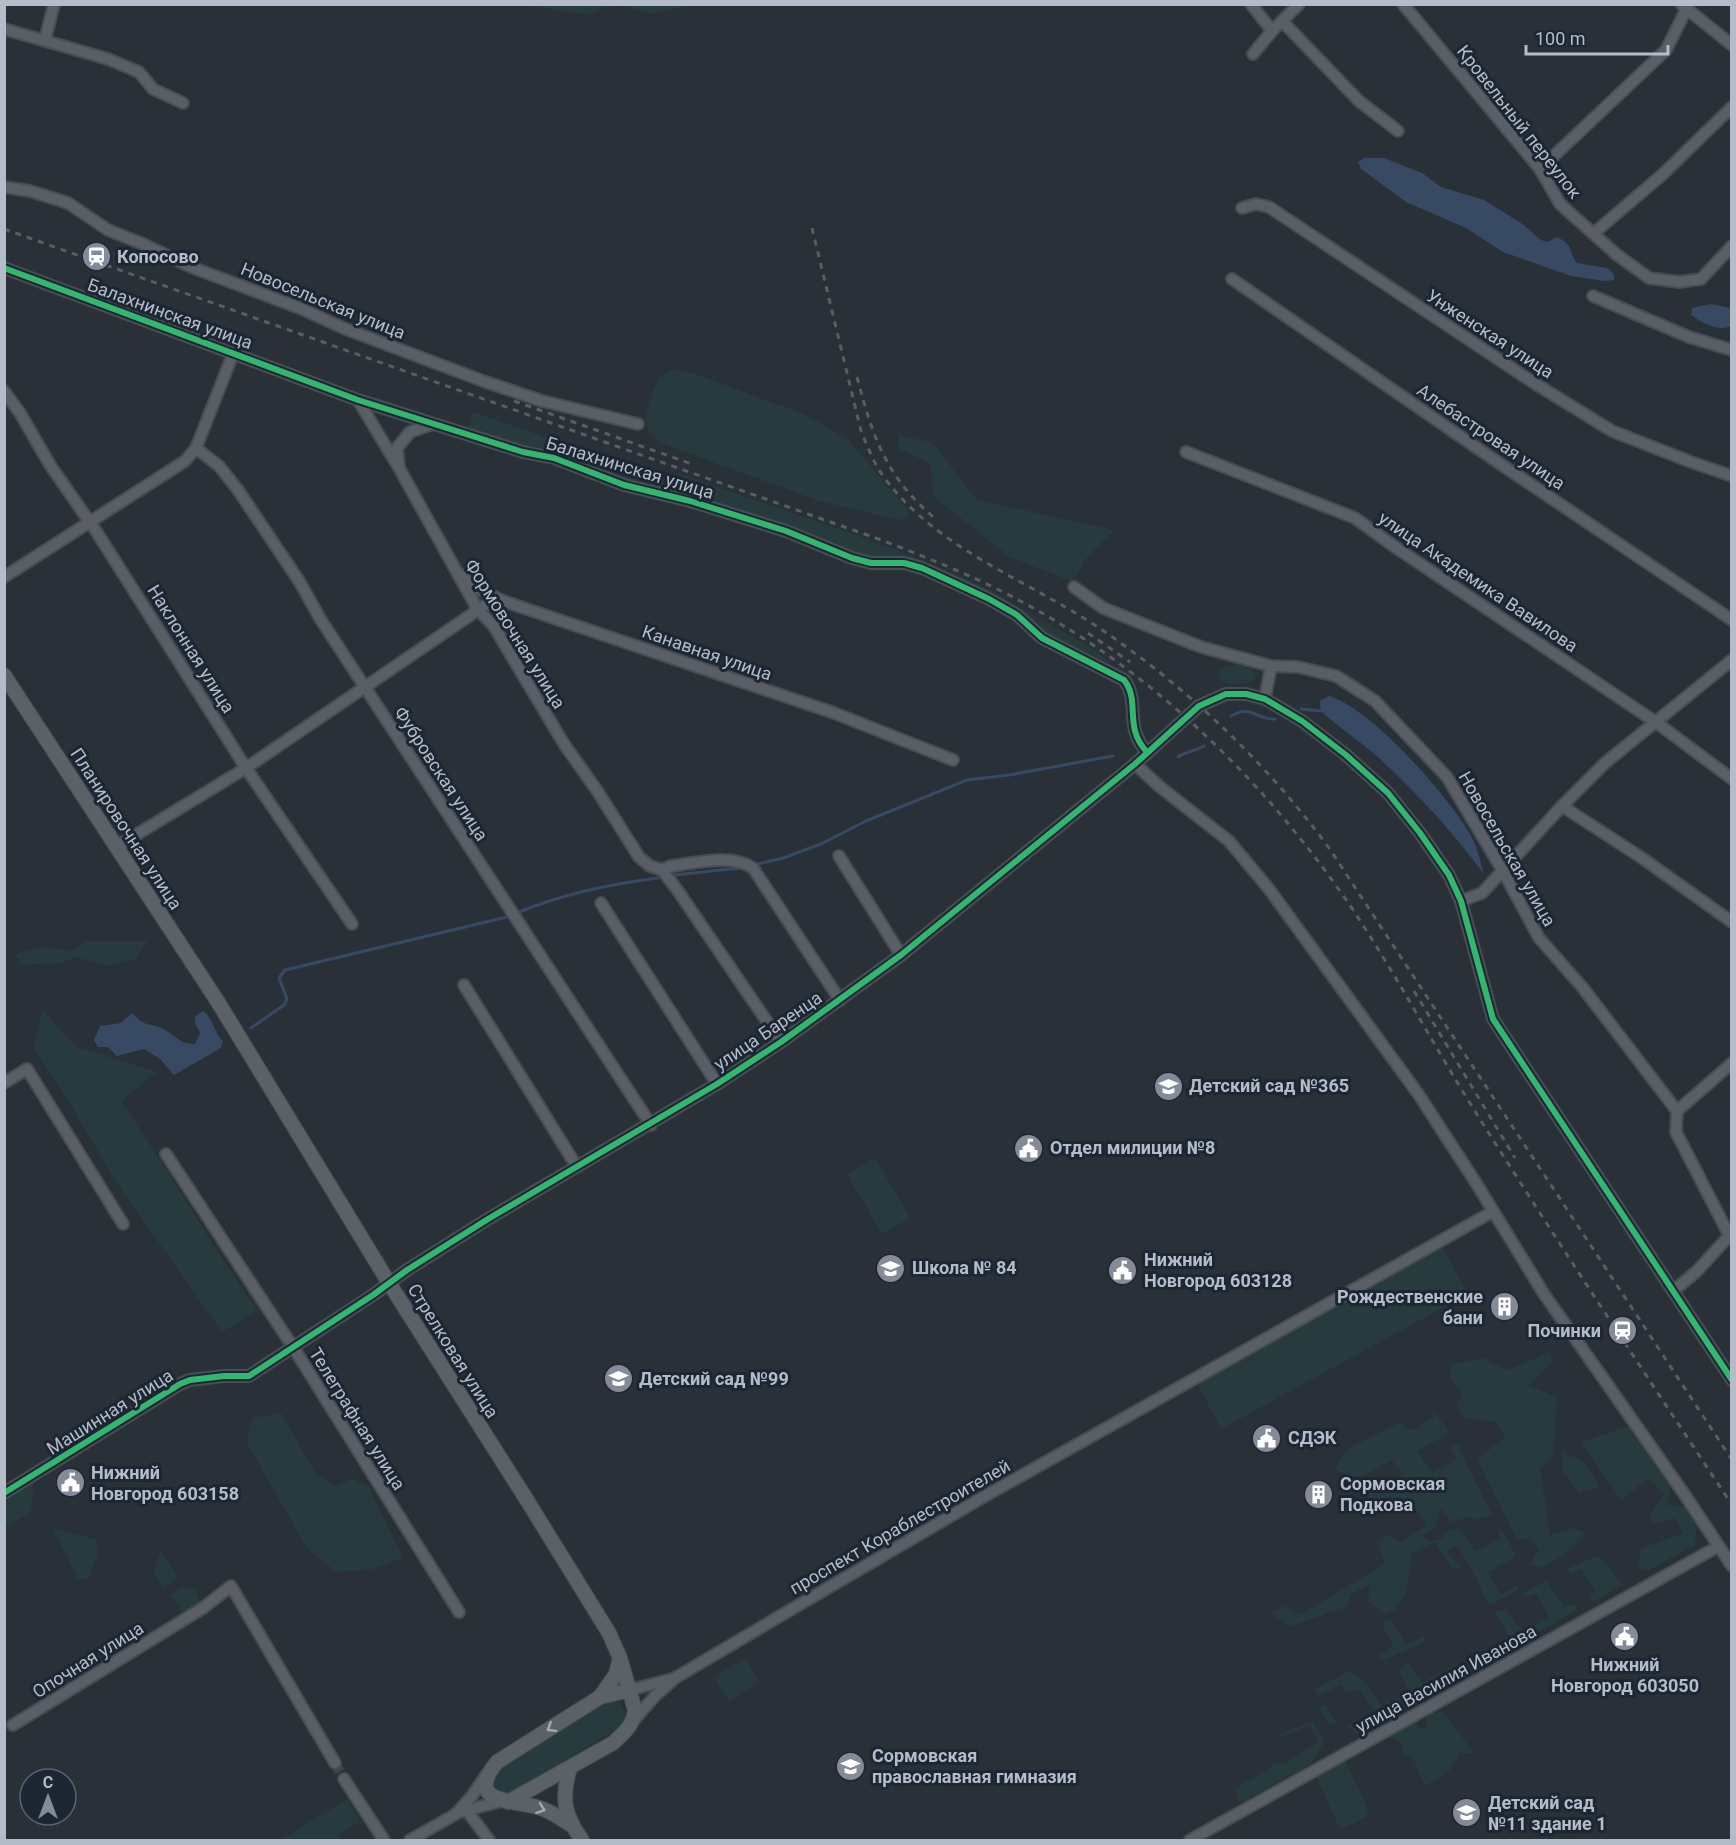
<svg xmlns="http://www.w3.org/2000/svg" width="1736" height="1845" font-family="Roboto,sans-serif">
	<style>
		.green { fill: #273a3e }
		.water { fill: #384963 }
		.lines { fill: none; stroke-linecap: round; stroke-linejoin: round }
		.stream { stroke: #384963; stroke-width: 3 }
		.minor-tunnel { stroke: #3f454e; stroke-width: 10; stroke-dasharray: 10 5; stroke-linecap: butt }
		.minor-casing { stroke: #484c53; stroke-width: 14 }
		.major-casing { stroke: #484c55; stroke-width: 16 }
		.minor { stroke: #5a5e66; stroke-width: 10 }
		.major { stroke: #5c6168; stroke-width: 14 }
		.rail { stroke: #595d64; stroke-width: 3; stroke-dasharray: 6 6; stroke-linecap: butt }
		.cycleway-casing { stroke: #1d2633; stroke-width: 10 }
		.cycleway { stroke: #33b770; stroke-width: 6 }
		.oneway { stroke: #a2aab6 }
		.labels { text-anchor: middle; stroke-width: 6; stroke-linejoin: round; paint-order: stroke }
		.street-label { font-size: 18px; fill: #b4bcc9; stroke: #1d2633 }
		.poi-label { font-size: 18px; font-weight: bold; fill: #b4bcc9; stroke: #1d2633; text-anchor: start }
	</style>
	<rect width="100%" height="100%" fill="#2a3038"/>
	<!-- green -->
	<g class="green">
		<polygon points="524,5 690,4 690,5 651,14 622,5 606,7 587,15"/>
		<path d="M674,369L693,373L806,415L849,440L907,509L909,514L907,518L899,520L819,501L661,443C658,440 652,437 650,433C640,415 653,393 659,377Z"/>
		<path d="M473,412L674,483L678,473C773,508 872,537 965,578C994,591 1021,609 1049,624C1070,636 1108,654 1119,674L1040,633L967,585L869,558L626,482L467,430Z"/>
		<polygon points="898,436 932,442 977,500 1114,530 1085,560 1073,582 1010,557 933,496 931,464 898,448"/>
		<path d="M1242,664L1252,668L1256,674L1254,680C1244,685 1223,688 1218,675C1222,664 1231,665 1242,664Z"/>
		<polygon points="86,941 147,941 136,959 106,966 76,957 59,963 23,965 14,954 40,947 72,951"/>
		<path d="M43,1010L75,1046L157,1072L121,1101C168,1170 210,1242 257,1310L222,1332L116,1182L66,1097L33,1047Z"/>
		<polygon points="875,1158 910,1218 882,1234 847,1174"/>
		<polygon points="1439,1242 1468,1294 1221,1429 1195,1379"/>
		<polygon points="1550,1352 1553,1363 1528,1385 1557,1397 1553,1456 1540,1469 1550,1535 1574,1528 1586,1533 1563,1556 1539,1568 1530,1564 1540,1549 1529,1538 1517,1539 1477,1459 1505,1438 1496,1422 1465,1418 1456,1405 1462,1395 1449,1377 1453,1364 1483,1358 1507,1370"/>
		<path d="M1433,1411L1448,1430L1446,1435L1417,1451L1433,1473L1457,1459L1450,1447L1457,1444L1492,1515L1474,1520L1468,1517L1452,1522L1441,1508L1435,1528L1422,1535L1429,1542L1441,1539L1450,1529L1461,1530L1475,1551L1500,1539L1497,1531L1504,1533L1516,1556L1488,1572L1500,1594L1517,1586L1519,1589L1490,1606C1478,1585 1471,1564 1456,1545L1447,1552L1461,1567L1458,1569L1451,1567L1435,1542L1411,1554C1408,1578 1410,1603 1386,1615L1368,1602L1370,1585L1351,1594L1348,1606L1289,1627L1271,1612L1284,1606L1300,1615L1385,1564L1377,1542L1388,1535L1401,1542L1427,1526L1410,1499L1386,1512L1371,1510L1367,1491L1402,1475L1392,1460C1367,1472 1362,1485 1335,1469L1346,1450L1400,1423L1412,1430L1433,1417Z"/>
		<polygon points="281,1413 315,1472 336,1487 352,1478 369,1488 403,1558 373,1569 336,1572 306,1547 246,1441 252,1418"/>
		<polygon points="1628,1426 1670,1487 1667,1505 1687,1507 1696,1526 1695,1545 1649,1570 1638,1569 1640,1549 1683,1533 1675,1518 1654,1524 1650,1514 1664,1494 1649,1478 1621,1500 1581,1442"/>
		<polygon points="1562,1452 1583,1461 1600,1487 1579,1493 1562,1470"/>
		<polygon points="34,1483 31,1513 5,1526 5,1501"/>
		<polygon points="53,1528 97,1540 97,1556 90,1571 90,1578 79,1580"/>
		<polygon points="161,1551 178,1578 163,1587 153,1572"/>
		<polygon points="1596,1556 1608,1565 1622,1585 1594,1602 1588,1597 1595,1591 1581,1569 1571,1574 1567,1569"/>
		<polygon points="1546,1581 1565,1607 1574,1604 1577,1610 1531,1636 1510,1637 1494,1612 1506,1609 1522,1632 1549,1617 1536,1593 1524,1598 1523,1593"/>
		<polygon points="181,1587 195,1590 203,1608 185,1614 170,1596"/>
		<polygon points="1390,1619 1406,1644 1424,1636 1425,1642 1382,1661 1380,1655 1393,1645 1381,1623"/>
		<polygon points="1480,1654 1485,1662 1357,1733 1347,1727 1374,1711 1360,1689 1345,1693 1342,1684 1318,1696 1315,1689 1350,1671 1367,1684 1382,1707 1409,1691 1398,1670 1408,1663 1422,1682"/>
		<polygon points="746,1658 759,1682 729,1701 713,1677"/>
		<path d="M612,1699C626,1704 629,1717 619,1727L514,1792L504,1794L496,1789L492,1780L495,1770L601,1702Z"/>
		<polygon points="1325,1704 1336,1723 1329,1724 1318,1707"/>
		<polygon points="1442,1711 1474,1753 1459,1753 1449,1771 1425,1786 1411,1754 1405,1755 1401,1742 1383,1735 1414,1720 1420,1729 1427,1727 1427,1714"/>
		<polygon points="1313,1721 1324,1742 1312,1763 1239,1803 1236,1788 1272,1767 1272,1763 1283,1764 1319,1742 1310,1725 1280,1738 1278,1735"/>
		<polygon points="1344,1759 1367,1806 1367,1817 1343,1828 1339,1827 1316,1776"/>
		<polygon points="347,1799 360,1821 338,1835 341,1840 280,1840"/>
	</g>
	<!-- water -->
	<g class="water">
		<path d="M1364,158H1384L1422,173L1441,187L1484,200L1521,223L1541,240L1548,242L1557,237C1576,247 1567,250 1577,263L1607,268L1614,274V280L1605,281L1571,276L1503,252L1466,228L1406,202L1361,169L1358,162Z"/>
		<path d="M1711,304L1731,308V326C1717,332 1703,323 1691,315L1692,308Z"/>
		<path d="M1329,696C1371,708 1448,796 1470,834C1477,846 1480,861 1484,874C1453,832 1417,793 1379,758C1360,741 1339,728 1321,711L1320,701Z"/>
		<path d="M203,1011C214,1019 212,1030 223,1041L221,1048L174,1075L160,1059L144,1049L117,1056L108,1047H98L94,1040L100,1026L121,1023L132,1013C146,1029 151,1022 165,1030C177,1037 180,1044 195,1044L200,1033L195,1023V1017Z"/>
	</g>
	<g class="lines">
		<!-- stream -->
		<g class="stream">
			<polyline points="1301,709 1321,711"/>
			<path d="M1231,716C1251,704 1257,720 1275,719"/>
			<path d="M1178,757C1186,751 1196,751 1204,746"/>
			<polyline points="758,864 783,858 821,844 866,821 967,780 1009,775 1113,756"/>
			<polyline points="674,875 741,868"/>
			<path d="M519,912C563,894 610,884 658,878"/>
			<polyline points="251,1028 284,1005 287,999 279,978 285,970 507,917"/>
		</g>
		<!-- minor-tunnel -->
		<polyline class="minor-tunnel" points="335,1763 344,1779"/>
		<defs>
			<g id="minor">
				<polyline points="1251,4 1272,31"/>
				<polyline points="1403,4 1540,169 1560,204 1616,254 1649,278 1679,282 1701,279 1732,246"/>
				<polyline points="1682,5 1732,45"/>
				<polyline points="1282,21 1359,101 1398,131"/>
				<polyline points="4,29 108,59 139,72 153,89 183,103"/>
				<polyline points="45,40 54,4"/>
				<polyline points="1253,54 1272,31 1299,4"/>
				<polyline points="1540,169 1666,50 1687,8"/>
				<polyline points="4,187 30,191 68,203 108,230 143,244 191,267 302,309 343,328 483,381 542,401 638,424"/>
				<polyline points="1242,208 1256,204 1269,207 1534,383 1612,431 1691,462 1732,476"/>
				<polyline points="1594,233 1663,174 1732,107"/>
				<path d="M4,268L358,400L523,452L554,458L624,485L690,501L786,531L852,558L871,563H904L922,568L989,599L1017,615L1042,638L1124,680C1141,701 1123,727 1147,752"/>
				<polyline points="1232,279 1493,459 1732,620"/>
				<polyline points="1593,296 1689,337 1732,350"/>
				<polyline points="4,391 20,413 50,465 96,531 246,768 352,924"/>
				<polyline points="358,400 399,468 478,610 493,625 564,744 598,792 639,857 650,866 662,870 678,891 781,1042"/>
				<polyline points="196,448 219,466 238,490 299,581 321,620 651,1125"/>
				<polyline points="1186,452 1355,518 1395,547 1657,723 1732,779"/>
				<polyline points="399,465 397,448 410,432 433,424"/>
				<polyline points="460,574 477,588 503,601 834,713 953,760"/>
				<polyline points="4,577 185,461 196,448 233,354"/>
				<polyline points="1074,587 1103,608 1201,647 1271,666 1298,667 1336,676 1375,701 1447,777 1503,871 1539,938 1583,988 1677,1111 1676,1132 1729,1235"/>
				<polyline points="1265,699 1271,666"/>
				<polyline points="1135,764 1160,787 1229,841 1269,889 1419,1095 1476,1183 1544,1294 1687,1498 1732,1566"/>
				<polyline points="1562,806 1642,858 1732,922"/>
				<polyline points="116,847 246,768 478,610 487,604 503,601"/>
				<polyline points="839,856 901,955"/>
				<path d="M662,870L671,866C696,863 731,853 753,868L840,1000"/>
				<polyline points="1461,901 1482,893 1562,806 1605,763 1732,660"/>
				<polyline points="601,903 717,1084"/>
				<polyline points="464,985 577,1167"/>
				<polyline points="4,1083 27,1069 123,1224"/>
				<polyline points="1677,1111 1732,1063"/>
				<polyline points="166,1154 293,1347 459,1612"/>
				<polyline points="1673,1291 1696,1272 1732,1233"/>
				<polyline points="4,1493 180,1384 190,1380 224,1376 249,1376 373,1295 407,1270 488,1219 717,1084 781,1042 901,955 1135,764 1199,706 1226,694 1246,694 1265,699 1302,721 1346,755 1388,793 1420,833 1449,875 1461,901 1493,1019 1732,1380"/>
				<polyline points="630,1690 672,1679"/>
				<polyline points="634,1720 655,1696 675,1678 792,1609 985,1496 1492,1212"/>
				<polyline points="13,1725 203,1608 231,1586 335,1763"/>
				<polyline points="344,1779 384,1840"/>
				<polyline points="467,1811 489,1840"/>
				<polyline points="456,1813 502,1801"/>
				<polyline points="410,1840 456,1814 472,1796 487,1774"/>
				<polyline points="1190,1840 1719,1546"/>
			</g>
			<g id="major">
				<path d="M4,675L218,1002L389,1283L525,1497L609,1633L620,1658L635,1710C633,1726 624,1733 613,1743L508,1802"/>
				<polyline points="600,1697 616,1674 620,1658"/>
				<path d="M570,1768C561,1798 564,1815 582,1840"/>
				<path d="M571,1825C559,1817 547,1809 533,1806C506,1800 466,1801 497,1762L600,1697L630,1690"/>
			</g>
		</defs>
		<!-- minor casing -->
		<use href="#minor" class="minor-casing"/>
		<!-- major casing -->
		<use href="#major" class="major-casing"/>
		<!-- minor -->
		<use href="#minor" class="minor"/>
		<!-- major -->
		<use href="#major" class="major"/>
		<!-- rail -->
		<g class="rail">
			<path d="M812,228L861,431C868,448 875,466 886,480C943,554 1034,582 1108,634C1193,693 1268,765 1329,848L1732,1460"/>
			<path d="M4,229L884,541C925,557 966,573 1005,593C1145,664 1261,776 1349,904C1397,975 1437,1052 1483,1124C1564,1252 1648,1378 1732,1505"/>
			<path d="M857,377C873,438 886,478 937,520"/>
			<polyline points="514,401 692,464"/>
			<polyline points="1088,633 1130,662"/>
			<polyline points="1414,991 1515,1158"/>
		</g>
		<defs>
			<g id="cycleway">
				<path d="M4,268L358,400L523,452L554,458L624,485L690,501L786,531L852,558L871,563H904L922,568L989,599L1017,615L1042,638L1124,680C1141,701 1123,727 1147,752"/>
				<polyline points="4,1493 180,1384 190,1380 224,1376 249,1376 373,1295 407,1270 488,1219 717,1084 781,1042 901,955 1135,764 1199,706 1226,694 1246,694 1265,699 1302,721 1346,755 1388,793 1420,833 1449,875 1461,901 1493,1019 1732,1380"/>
			</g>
		</defs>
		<!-- cycleway casing -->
		<use href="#cycleway" class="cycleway-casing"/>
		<!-- cycleway -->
		<use href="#cycleway" class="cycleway"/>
	</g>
	<!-- one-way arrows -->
	<defs><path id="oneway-chevron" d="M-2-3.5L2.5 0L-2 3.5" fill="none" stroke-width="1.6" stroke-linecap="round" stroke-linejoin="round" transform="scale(1.5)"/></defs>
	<g class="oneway">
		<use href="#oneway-chevron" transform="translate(551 1728) rotate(148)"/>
		<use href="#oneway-chevron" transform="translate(541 1809) rotate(19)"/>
	</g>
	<!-- icons -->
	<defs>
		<symbol id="station-disc" viewBox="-11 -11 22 22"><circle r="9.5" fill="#848b96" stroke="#1d2633"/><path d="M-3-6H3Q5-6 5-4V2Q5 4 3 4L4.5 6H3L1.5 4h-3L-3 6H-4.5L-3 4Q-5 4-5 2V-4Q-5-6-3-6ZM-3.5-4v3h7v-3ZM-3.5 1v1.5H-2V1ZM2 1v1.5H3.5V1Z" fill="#fff"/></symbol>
		<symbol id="school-disc" viewBox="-11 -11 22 22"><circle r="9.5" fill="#848b96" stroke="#1d2633"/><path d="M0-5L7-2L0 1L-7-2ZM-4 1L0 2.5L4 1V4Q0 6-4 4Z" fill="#fff"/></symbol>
		<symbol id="civic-disc" viewBox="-11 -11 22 22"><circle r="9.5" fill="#848b96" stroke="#1d2633"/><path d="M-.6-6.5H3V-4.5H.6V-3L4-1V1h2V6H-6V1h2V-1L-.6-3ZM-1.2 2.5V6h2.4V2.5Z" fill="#fff"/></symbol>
		<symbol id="building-disc" viewBox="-11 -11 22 22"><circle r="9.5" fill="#848b96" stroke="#1d2633"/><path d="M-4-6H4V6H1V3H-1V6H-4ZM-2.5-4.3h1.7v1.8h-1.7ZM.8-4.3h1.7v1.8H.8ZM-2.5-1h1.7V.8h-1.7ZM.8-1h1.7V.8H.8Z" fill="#fff"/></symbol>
	</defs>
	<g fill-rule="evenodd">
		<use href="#station-disc" x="80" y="240" width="33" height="33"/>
		<use href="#school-disc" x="1152" y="1070" width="33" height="33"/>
		<use href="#civic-disc" x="1012" y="1132" width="33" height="33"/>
		<use href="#school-disc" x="874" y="1252" width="33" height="33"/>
		<use href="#civic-disc" x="1106" y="1254" width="33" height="33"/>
		<use href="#building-disc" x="1488" y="1290" width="33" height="33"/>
		<use href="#station-disc" x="1606" y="1314" width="33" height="33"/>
		<use href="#school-disc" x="602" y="1362" width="33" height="33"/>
		<use href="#civic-disc" x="1250" y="1422" width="33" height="33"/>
		<use href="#civic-disc" x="54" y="1466" width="33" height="33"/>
		<use href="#building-disc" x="1302" y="1478" width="33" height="33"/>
		<use href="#civic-disc" x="1608" y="1620" width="33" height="33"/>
		<use href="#school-disc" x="834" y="1750" width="33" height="33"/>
		<use href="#school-disc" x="1450" y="1796" width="33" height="33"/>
	</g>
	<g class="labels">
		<!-- street labels -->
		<g class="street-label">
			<text transform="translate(1519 122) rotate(52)" y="6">Кровельный переулок</text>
			<text transform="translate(323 301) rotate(22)" y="6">Новосельская улица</text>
			<text transform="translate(170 314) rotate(20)" y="6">Балахнинская улица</text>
			<text transform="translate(1490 334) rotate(33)" y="6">Унженская улица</text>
			<text transform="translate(1491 437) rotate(34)" y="6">Алебастровая улица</text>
			<text transform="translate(630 468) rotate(17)" y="6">Балахнинская улица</text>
			<text transform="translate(1478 582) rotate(34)" y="6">улица Академика Вавилова</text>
			<text transform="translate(515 634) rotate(58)" y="6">Формовочная улица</text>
			<text transform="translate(191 649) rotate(58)" y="6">Наклонная улица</text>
			<text transform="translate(707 653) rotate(19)" y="6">Канавная улица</text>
			<text transform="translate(441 774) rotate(57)" y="6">Фубровская улица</text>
			<text transform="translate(126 829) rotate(57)" y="6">Планировочная улица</text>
			<text transform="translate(1507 849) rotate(60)" y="6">Новосельская улица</text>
			<text transform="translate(768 1031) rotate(-34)" y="6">улица Баренца</text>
			<text transform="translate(453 1351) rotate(58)" y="6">Стрелковая улица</text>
			<text transform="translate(110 1412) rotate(-32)" y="6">Машинная улица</text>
			<text transform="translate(357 1419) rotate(58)" y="6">Телеграфная улица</text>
			<text transform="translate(900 1527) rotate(-30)" y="6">проспект Кораблестроителей</text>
			<text transform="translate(88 1660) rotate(-32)" y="6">Опочная улица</text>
			<text transform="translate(1446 1679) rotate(-29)" y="6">улица Василия Иванова</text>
		</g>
		<!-- poi labels -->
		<g class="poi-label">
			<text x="117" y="263">Копосово</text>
			<text x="1189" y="1092">Детский сад №365</text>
			<text x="1050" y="1154">Отдел милиции №8</text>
			<text x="1144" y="1266">Нижний<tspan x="1144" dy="21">Новгород 603128</tspan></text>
			<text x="912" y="1274">Школа № 84</text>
			<text x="1483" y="1303" text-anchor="end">Рождественские<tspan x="1483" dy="21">бани</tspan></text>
			<text x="1601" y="1337" text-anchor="end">Починки</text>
			<text x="639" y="1385">Детский сад №99</text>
			<text x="1288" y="1444">СДЭК</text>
			<text x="91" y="1479">Нижний<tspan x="91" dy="21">Новгород 603158</tspan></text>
			<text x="1340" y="1490">Сормовская<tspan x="1340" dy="21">Подкова</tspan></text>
			<text x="1625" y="1671" text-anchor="middle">Нижний<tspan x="1625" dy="21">Новгород 603050</tspan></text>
			<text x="872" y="1762">Сормовская<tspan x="872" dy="21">православная гимназия</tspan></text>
			<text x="1488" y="1809">Детский сад<tspan x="1488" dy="21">№11 здание 1</tspan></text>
		</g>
	</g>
	<!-- border -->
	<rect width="1736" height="1845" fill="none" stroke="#b4bcc9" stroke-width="12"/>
	<!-- north arrow -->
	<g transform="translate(48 1797)"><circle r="28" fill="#1d2633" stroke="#59626f" stroke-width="1.5"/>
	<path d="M0-4.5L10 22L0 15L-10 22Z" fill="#848b96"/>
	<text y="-9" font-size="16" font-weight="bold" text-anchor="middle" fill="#b4bcc9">С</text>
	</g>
	<!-- scale -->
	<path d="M1526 45v9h142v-9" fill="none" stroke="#b4bcc9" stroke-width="3"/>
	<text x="1535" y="45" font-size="18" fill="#b4bcc9" stroke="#1d2633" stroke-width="4.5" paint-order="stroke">100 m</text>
</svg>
